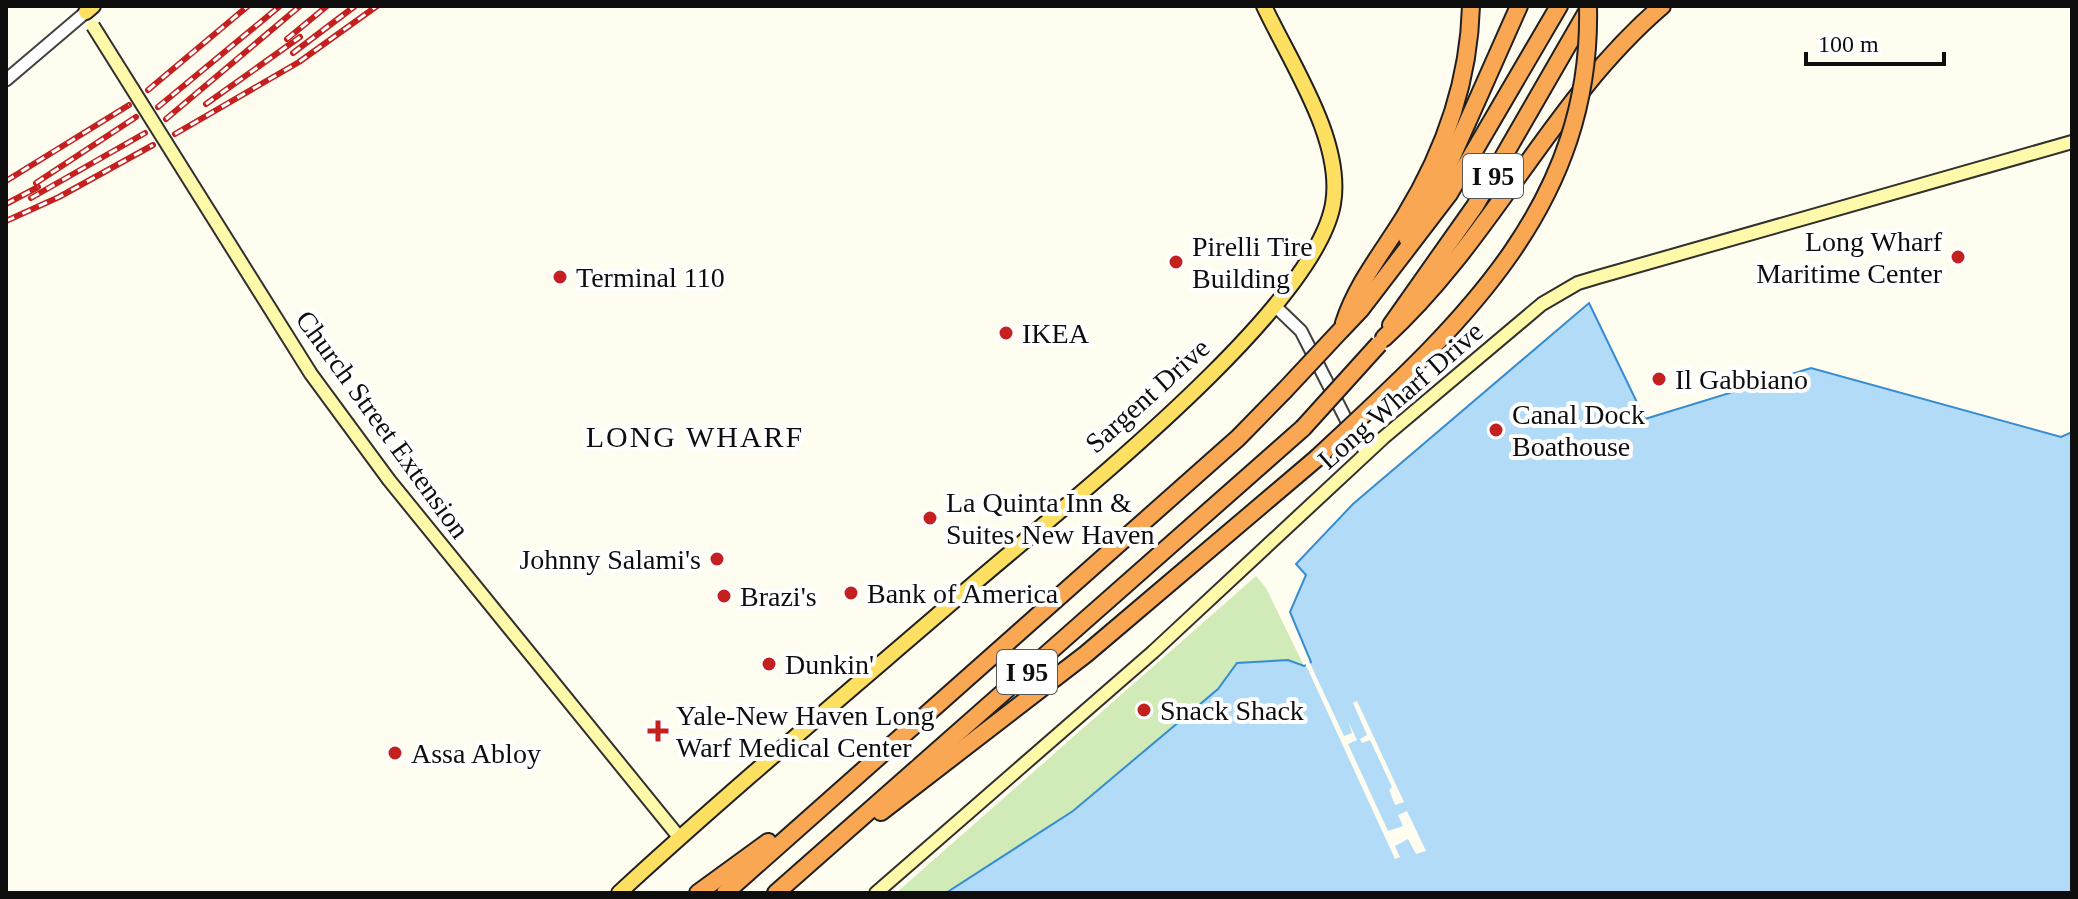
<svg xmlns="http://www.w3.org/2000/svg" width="2078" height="899" font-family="'Times New Roman',serif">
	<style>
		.green { fill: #d0ebb7 }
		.water { fill: #b2dbf8; stroke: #368cd2; stroke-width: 2 }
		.pier { fill: #fffdef }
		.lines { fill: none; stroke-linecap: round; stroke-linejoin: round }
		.tertiary-casing { stroke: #414141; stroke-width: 15 }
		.secondary-casing { stroke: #303030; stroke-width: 16 }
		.primary-casing { stroke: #1f1f1f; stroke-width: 18 }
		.motorway-casing { stroke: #1f1f1f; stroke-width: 20 }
		.tertiary { stroke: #fff; stroke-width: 11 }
		.secondary { stroke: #fffaaa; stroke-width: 12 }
		.primary { stroke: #fddf61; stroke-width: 14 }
		.motorway { stroke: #f9a753; stroke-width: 16 }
		.rail-casing { stroke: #c42020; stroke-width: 6 }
		.rail { stroke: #fff; stroke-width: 3; stroke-dasharray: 9; stroke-linecap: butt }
		.secondary-bridge-casing { stroke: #303030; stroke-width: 16; stroke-linecap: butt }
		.motorway-bridge-casing { stroke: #1f1f1f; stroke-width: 20; stroke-linecap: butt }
		.secondary-bridge { stroke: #fffaaa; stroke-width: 12 }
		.motorway-bridge { stroke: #f9a753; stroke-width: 16 }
		.poi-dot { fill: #c42020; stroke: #fff; stroke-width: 3 }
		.labels { text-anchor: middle; stroke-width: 8; stroke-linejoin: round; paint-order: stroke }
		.shield { fill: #fff; stroke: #565656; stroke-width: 2 }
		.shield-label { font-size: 26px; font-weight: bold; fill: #0e0e0e }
		.poi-label { font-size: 28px; fill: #0e0e0e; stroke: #fff; text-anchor: start }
		.street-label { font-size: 28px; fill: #0e0e0e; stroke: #fff }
		.neighbourhood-label { font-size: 30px; letter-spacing: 2px; fill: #0e0e0e; stroke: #fff }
	</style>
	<rect width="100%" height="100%" fill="#fffdef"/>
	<!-- green -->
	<polygon class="green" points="1256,576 1266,588 1304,666 1288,660 1237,663 1218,689 1073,811 946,893 896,893"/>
	<!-- water -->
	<polygon class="water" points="1589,303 1645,419 1811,368 2061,437 2072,432 2072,893 946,893 1073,811 1218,689 1237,663 1288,660 1304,666 1311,662 1290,612 1306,575 1296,564 1353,504"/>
	<!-- pier -->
	<g class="pier">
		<polygon points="1295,631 1344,736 1352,733 1348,721 1357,740 1348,744 1388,831 1403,826 1398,815 1407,811 1426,851 1416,854 1408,839 1395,846 1400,857 1395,859 1304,661 1306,660"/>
		<polygon points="1357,701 1404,802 1395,805 1389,790 1392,787 1370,740 1362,743 1360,739 1367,735 1353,703"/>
	</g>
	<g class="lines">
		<defs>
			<g id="tertiary">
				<polyline points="6,80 86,12"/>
				<polyline points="1275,306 1301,331 1356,439 1366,452"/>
			</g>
			<g id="secondary">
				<polyline points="389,480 679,837"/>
				<polyline points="876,893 1153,652 1383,438 1542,304 1578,283 1598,277 2072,142"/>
			</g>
			<g id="primary">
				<polyline points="86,12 93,6"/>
				<path d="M619,893C731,790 848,692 963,593C1051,516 1314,313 1333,204C1344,141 1290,62 1264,6"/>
			</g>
			<g id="motorway">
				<polyline points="1407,238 1447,168 1519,6"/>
				<path d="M1344,323C1357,283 1383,252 1405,216C1444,152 1469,81 1471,6"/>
				<polyline points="1391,325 1475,206 1588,10"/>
				<polyline points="1342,329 1361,309 1449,194 1559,6"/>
				<path d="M1384,338C1492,240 1551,101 1662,6"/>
				<polyline points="881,812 1086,654 1317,458"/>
				<polyline points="698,893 768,842"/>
				<polyline points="725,893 1238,438 1284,391"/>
				<polyline points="776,893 1303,428"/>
			</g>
		</defs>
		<!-- tertiary casing -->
		<use href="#tertiary" class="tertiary-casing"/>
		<!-- secondary casing -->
		<use href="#secondary" class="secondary-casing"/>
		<!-- primary casing -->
		<use href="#primary" class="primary-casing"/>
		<!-- motorway casing -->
		<use href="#motorway" class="motorway-casing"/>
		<!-- tertiary -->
		<use href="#tertiary" class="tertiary"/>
		<!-- secondary -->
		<use href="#secondary" class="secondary"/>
		<!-- primary -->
		<use href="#primary" class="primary"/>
		<!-- motorway -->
		<use href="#motorway" class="motorway"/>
		<defs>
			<g id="rail">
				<polyline points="287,39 327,6"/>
				<polyline points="293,53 355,6"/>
				<polyline points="148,90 248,6"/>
				<polyline points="206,104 300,37"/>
				<polyline points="158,107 280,6"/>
				<polyline points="166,119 300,6"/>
				<polyline points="175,134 299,62 377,6"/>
				<polyline points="6,181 129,105"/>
				<polyline points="36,183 136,117"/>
				<polyline points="31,198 145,133"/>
				<polyline points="6,204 38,187"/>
				<polyline points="6,221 59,197 153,145"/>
			</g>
		</defs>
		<!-- rail casing -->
		<use href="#rail" class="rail-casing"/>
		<!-- rail -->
		<use href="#rail" class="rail"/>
		<defs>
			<polyline id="secondary-bridge" points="93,26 311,374 389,480"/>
			<g id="motorway-bridge">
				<polyline points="1284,391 1342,329"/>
				<polyline points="1303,428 1379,344"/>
				<path d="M1317,458C1454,330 1593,210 1588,6"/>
			</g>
		</defs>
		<!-- secondary-bridge casing -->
		<use href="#secondary-bridge" class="secondary-bridge-casing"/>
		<!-- motorway-bridge casing -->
		<use href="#motorway-bridge" class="motorway-bridge-casing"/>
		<!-- secondary-bridge -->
		<use href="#secondary-bridge" class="secondary-bridge"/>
		<!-- motorway-bridge -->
		<use href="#motorway-bridge" class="motorway-bridge"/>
	</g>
	<!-- markers -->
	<g class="poi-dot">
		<circle cx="1958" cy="257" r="8"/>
		<circle cx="1176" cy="262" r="8"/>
		<circle cx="560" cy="277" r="8"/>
		<circle cx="1006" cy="333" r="8"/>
		<circle cx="1659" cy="379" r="8"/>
		<circle cx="1496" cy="430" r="8"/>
		<circle cx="930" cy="518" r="8"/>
		<circle cx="717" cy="559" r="8"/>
		<circle cx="851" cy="593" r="8"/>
		<circle cx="724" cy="596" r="8"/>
		<circle cx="769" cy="664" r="8"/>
		<circle cx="1144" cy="710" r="8"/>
		<path d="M654 719h8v8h8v8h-8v8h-8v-8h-8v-8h8z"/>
		<circle cx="395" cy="753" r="8"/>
	</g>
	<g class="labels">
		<!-- shield labels -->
		<g class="shield">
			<rect x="1463" y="154" width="60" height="44" rx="6"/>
			<rect x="997" y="650" width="60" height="44" rx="6"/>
		</g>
		<g class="shield-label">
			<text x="1493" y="185">I 95</text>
			<text x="1027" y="681">I 95</text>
		</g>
		<!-- poi labels -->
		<g class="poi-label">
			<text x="1942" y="251" text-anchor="end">Long Wharf<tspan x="1942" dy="32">Maritime Center</tspan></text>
			<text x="1192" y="256">Pirelli Tire<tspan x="1192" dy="32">Building</tspan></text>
			<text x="576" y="287">Terminal 110</text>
			<text x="1022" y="343">IKEA</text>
			<text x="1675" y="389">Il Gabbiano</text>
			<text x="1512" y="424">Canal Dock<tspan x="1512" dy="32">Boathouse</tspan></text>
			<text x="946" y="512">La Quinta Inn &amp;<tspan x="946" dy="32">Suites New Haven</tspan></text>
			<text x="701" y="569" text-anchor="end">Johnny Salami's</text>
			<text x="867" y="603">Bank of America</text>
			<text x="740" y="606">Brazi's</text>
			<text x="785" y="674">Dunkin'</text>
			<text x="1160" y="720">Snack Shack</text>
			<text x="676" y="725">Yale-New Haven Long<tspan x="676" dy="32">Warf Medical Center</tspan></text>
			<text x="411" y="763">Assa Abloy</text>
		</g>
		<!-- street labels -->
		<g class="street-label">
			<text transform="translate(1147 395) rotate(-42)" y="10">Sargent Drive</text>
			<text transform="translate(1400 395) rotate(-41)" y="10">Long Wharf Drive</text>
			<text transform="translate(383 424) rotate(54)" y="10">Church Street Extension</text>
		</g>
		<!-- neighbourhood labels -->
		<g class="neighbourhood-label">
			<text x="695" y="447">LONG WHARF</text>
		</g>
	</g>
	<!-- border -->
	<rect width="2078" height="899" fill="none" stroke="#0e0e0e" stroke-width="16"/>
	<!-- scale -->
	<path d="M1806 52v12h138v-12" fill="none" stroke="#0e0e0e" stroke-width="4"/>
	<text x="1818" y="52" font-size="24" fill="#0e0e0e" stroke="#ffffff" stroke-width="6" paint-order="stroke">100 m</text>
</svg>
